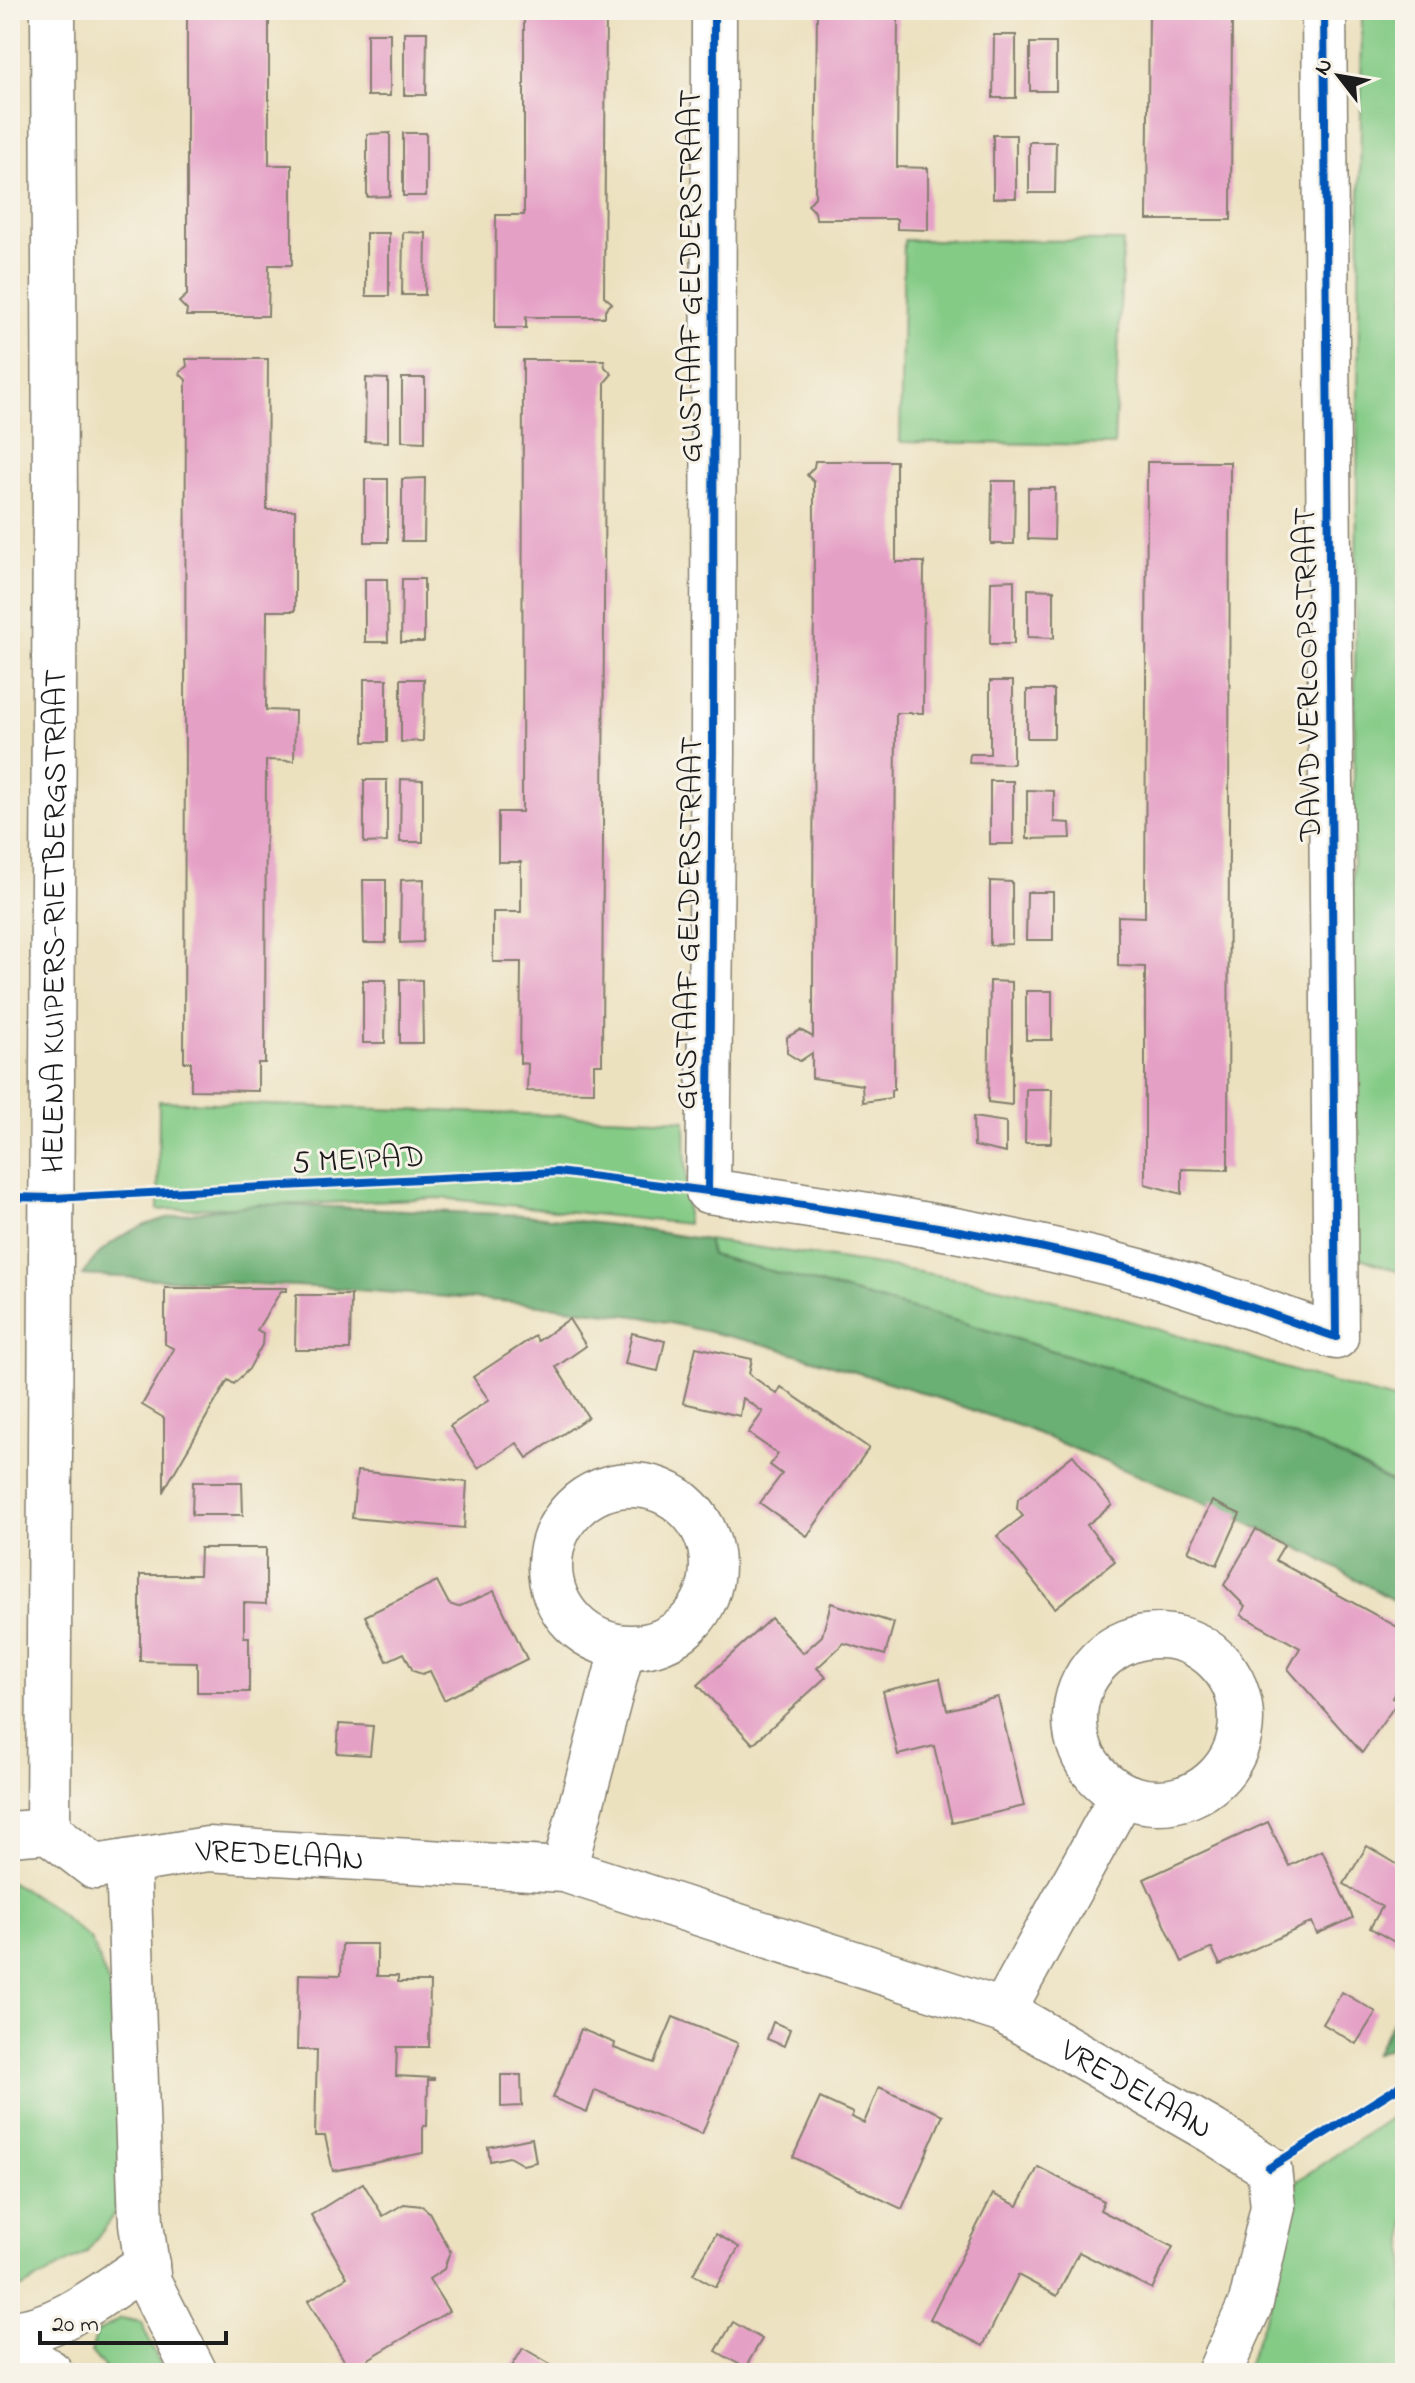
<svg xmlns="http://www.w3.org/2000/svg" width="1415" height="2383" font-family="'Indie Flower',sans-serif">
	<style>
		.green { fill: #84cb86; stroke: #507451; stroke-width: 2 }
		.forest { fill: #6baf73; stroke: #446648; stroke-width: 2 }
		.building { fill: #e5a0c6 }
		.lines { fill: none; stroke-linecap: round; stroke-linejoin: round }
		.minor-casing { stroke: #847e6e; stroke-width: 47 }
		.minor { stroke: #fff; stroke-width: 44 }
		.cycleway-casing { stroke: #f7f3e8; stroke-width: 13 }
		.cycleway { stroke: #0057b8; stroke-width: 8 }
		.labels { text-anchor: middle; stroke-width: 6; stroke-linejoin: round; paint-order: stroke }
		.street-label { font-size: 32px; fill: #1c1c1c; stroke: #f7f3e8 }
	</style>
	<rect width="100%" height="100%" fill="#f7f3e8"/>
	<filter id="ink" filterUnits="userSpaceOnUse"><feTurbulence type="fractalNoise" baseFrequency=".0125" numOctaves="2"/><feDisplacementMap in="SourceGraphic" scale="16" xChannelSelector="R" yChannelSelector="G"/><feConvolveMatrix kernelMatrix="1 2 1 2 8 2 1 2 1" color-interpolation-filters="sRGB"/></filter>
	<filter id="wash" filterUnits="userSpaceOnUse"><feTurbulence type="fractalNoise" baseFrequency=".006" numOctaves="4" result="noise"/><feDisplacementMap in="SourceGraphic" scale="32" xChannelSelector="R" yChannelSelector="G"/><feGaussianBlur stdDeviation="1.8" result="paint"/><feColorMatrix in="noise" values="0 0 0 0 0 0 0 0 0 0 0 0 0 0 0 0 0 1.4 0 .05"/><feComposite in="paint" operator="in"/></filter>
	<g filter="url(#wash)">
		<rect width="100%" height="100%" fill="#ece1bf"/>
		<!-- green -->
		<g class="green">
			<polygon points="1362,10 1405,10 1405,1274 1349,1254"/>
			<polygon points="904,240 1123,241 1114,445 900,442"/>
			<polygon points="159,1101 685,1120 687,1224 441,1198 158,1210"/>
			<path d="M707,1240C807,1255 908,1267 1007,1289C1142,1319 1271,1368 1405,1403V1489L1320,1446L1127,1374L964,1323L711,1255Z"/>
			<polygon points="10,1881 48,1904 91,1940 111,1990 120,2150 115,2214 87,2252 22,2288 10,2285"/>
			<polygon points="1405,2108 1405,2373 1244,2373 1268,2310 1297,2181"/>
			<polygon points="121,2318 141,2322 164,2373 109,2373 91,2352 97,2333"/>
		</g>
		<!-- forest -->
		<g class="forest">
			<path d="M260,1204L525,1215L612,1225L707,1240L711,1255L964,1323L1127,1374L1320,1446L1405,1489V1607L1311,1554L1227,1513L1022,1427L917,1391L767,1345L643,1317L523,1303L332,1288L82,1275C88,1268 94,1258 102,1251C144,1213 206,1211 260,1204Z"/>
			<polygon points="1405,1999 1405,2041 1374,2054"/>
		</g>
		<g id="blocks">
			<!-- building -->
			<g class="building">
				<polygon points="187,10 269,10 269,165 292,165 292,265 269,265 268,316 186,316 187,310 179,302 187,295"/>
				<polygon points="524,10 606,10 604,296 612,303 605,310 605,317 526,317 526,328 495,328 496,215 524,215"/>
				<polygon points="817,10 898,10 897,167 928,168 928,230 897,229 897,219 816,219 815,212 808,205 815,197"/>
				<polygon points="1149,10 1232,10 1231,220 1147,220"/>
				<polygon points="404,32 427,32 426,95 404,95"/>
				<rect x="367" y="33" width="23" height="63"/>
				<polygon points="994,35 1016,35 1016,98 993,98"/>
				<rect x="1030" y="43" width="26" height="48"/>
				<polygon points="390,133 390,196 367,197 367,134"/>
				<rect x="403" y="133" width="23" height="63"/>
				<rect x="993" y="135" width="23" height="63"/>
				<polygon points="1029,142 1056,142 1055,193 1029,193"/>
				<polygon points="403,232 426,233 425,295 402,295"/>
				<rect x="366" y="233" width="23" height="63"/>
				<polygon points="186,359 268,359 267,510 295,510 295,611 267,611 266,710 295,711 294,761 266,760 265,1063 258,1063 258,1091 191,1090 191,1062 184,1062 186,380 179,373 187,366"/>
				<polygon points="523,360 604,360 605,367 612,374 605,382 602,1064 594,1064 594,1092 527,1091 528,1064 520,1063 521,962 493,962 493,912 521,912 521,862 498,862 498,812 522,812"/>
				<polygon points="366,378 388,379 388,442 365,441"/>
				<polygon points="402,378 425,378 425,442 402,441"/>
				<polygon points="815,461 896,461 896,562 924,562 923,713 896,713 894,1090 891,1090 891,1098 863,1102 862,1085 812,1078 812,1053 800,1061 787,1053 787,1037 800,1030 813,1037 814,482 807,475 814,467"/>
				<polygon points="1147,462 1230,462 1228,1170 1182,1169 1182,1194 1145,1184 1145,967 1118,966 1118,916 1145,917"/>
				<polygon points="425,478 424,541 402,541 402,479"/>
				<rect x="365" y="479" width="23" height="63"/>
				<polygon points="992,481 1015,481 1014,544 991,544"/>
				<polygon points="1028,488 1055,488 1054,540 1028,539"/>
				<polygon points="365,579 387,579 388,642 365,642"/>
				<polygon points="402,579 424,579 424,642 401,642"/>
				<polygon points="1014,580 1014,644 990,644 991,581"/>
				<polygon points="1028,589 1054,590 1054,638 1028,637"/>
				<rect x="364" y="679" width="23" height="63"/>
				<polygon points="401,679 424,679 423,741 401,742"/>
				<polygon points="990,681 1013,681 1013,764 969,763 970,754 990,754"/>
				<rect x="1027" y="690" width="27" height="48"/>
				<polygon points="401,779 423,780 423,842 400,842"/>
				<polygon points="364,780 387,780 387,842 364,843"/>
				<rect x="990" y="781" width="23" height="63"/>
				<polygon points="1027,790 1054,791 1054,822 1070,823 1071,838 1027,839"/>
				<polygon points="424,879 423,942 400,943 401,880"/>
				<polygon points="363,880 386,880 386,943 364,943"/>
				<polygon points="990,881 1012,882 1012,944 990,945"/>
				<polygon points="1027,892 1053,892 1053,940 1026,940"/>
				<polygon points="400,979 422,980 423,1043 400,1043"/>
				<polygon points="363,980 386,980 385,1043 363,1043"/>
				<polygon points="990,981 1012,982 1012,1105 988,1102"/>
				<rect x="1026" y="991" width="26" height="49"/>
				<polygon points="1026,1089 1052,1089 1051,1143 1025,1143"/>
				<polygon points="973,1117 1006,1122 1006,1153 974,1146"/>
				<polygon points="165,1288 287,1288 287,1291 281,1291 257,1330 263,1333 262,1345 249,1369 234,1384 228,1380 164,1490 164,1418 142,1405 174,1349 165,1344"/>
				<polygon points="296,1295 351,1295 350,1350 295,1350"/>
				<polygon points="569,1319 586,1346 556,1367 588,1417 527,1458 517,1443 478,1468 450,1426 489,1400 473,1377 535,1336 538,1341"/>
				<polygon points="632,1333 665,1341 658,1371 625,1364"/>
				<polygon points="696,1347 752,1359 749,1374 777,1394 781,1387 869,1448 807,1536 760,1503 782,1474 770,1465 778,1454 748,1433 763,1412 743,1398 740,1416 683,1403"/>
				<polygon points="1073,1455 1112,1505 1087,1525 1115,1561 1055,1608 997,1536 1023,1516 1017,1509 1018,1499"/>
				<polygon points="357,1471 467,1482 464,1528 352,1518"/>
				<polygon points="193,1482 242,1482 243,1515 192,1515"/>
				<polygon points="1212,1501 1240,1514 1217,1565 1188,1551"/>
				<polygon points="1256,1529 1284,1545 1275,1560 1405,1631 1405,1674 1392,1698 1398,1701 1362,1753 1288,1669 1300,1648 1241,1615 1245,1606 1224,1585"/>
				<polygon points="200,1548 266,1548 266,1604 244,1603 244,1637 249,1637 249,1692 197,1692 197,1662 140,1661 140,1575 199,1575"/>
				<polygon points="437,1581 449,1604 458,1607 494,1591 527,1659 444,1700 430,1671 422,1674 413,1671 404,1653 387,1661 365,1616"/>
				<polygon points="831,1603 894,1623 885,1655 844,1643 817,1668 826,1677 753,1744 698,1685 771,1618 803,1653 822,1636"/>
				<polygon points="940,1678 947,1710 998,1697 1024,1806 952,1823 934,1746 898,1755 883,1691"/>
				<polygon points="339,1724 373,1726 370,1755 337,1753"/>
				<polygon points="1268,1822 1289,1866 1322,1850 1353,1918 1317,1934 1312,1922 1220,1965 1212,1948 1182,1962 1144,1879"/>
				<polygon points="1367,1846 1405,1869 1405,1948 1370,1928 1382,1907 1344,1884"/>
				<polygon points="342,1944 377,1944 377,1976 398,1976 398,1982 430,1982 429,2047 397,2047 396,2076 434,2078 434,2080 428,2080 427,2126 423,2126 423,2153 333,2171 325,2136 315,2136 317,2050 297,2050 299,1974 341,1975"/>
				<polygon points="1342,1992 1376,2012 1356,2044 1323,2024"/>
				<polygon points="673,2017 738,2043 702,2134 595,2090 587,2112 553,2098 581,2029 615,2043 614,2048 654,2063"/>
				<polygon points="773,2022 790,2029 784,2046 767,2039"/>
				<polygon points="501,2075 521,2075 522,2106 501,2107"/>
				<polygon points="879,2087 943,2115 902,2209 793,2157 820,2098 853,2113 851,2117 864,2123"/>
				<polygon points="532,2138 536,2162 523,2165 509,2157 490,2161 488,2147"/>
				<polygon points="1038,2167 1104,2201 1100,2210 1173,2247 1152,2289 1079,2252 1057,2296 1018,2275 983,2346 930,2319 993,2194 1018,2206"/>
				<polygon points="363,2183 383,2216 404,2204 422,2206 429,2212 450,2251 444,2269 429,2279 449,2311 350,2370 308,2301 347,2277 311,2215"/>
				<polygon points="716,2234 739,2247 716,2287 693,2274"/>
				<polygon points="733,2322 762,2339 745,2368 716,2351"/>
				<polygon points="523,2348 566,2373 508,2373"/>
			</g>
		</g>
	</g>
	<g filter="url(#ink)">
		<use href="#blocks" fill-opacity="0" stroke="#847e6e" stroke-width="2"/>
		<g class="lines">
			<defs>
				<g id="minor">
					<path d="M714,10L713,753L708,1191C853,1212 998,1233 1139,1271C1206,1289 1271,1315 1336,1337L1324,10"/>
					<circle cx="631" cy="1566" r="81"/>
					<circle cx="1158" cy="1719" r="83"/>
					<path id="s1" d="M48,1831L55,505L53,10"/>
					<path id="s2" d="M10,1834L48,1831L95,1867L208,1849L564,1870L1003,2011L1212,2131L1269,2168L1273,2207L1251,2303L1219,2373"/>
					<polyline points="128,1862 141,2223 149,2282 195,2373"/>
					<polyline points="564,1870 623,1647"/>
					<polyline points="1003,2011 1122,1795"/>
					<path d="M10,2333C60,2330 106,2291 147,2264"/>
					<polyline points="10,2345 51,2373"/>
				</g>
			</defs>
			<!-- minor casing -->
			<use href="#minor" class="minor-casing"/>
			<!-- minor -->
			<use href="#minor" class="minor"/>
			<defs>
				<g id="cycleway">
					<path d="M714,10L713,753L708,1191C853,1212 998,1233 1139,1271C1206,1289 1271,1315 1336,1337"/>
					<polyline points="1324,10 1336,1337"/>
					<polyline points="10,1197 53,1198 557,1172 708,1191"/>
					<polyline points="1269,2168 1405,2083"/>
				</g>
			</defs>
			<!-- cycleway casing -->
			<use href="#cycleway" class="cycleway-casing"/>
			<!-- cycleway -->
			<use href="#cycleway" class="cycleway"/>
		</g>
	</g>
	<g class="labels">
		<!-- street labels -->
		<g class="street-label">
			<text transform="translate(689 276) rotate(-90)" y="11">GUSTAAF GELDERSTRAAT</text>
			<text transform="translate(1306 674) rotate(-91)" y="11">DAVID VERLOOPSTRAAT</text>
			<text dy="11" stroke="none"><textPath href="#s1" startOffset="910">HELENA KUIPERS-RIETBERGSTRAAT</textPath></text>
			<text transform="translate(687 923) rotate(-89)" y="11">GUSTAAF GELDERSTRAAT</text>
			<text transform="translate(358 1158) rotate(-3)" y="11">5 MEIPAD</text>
			<text dy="11" stroke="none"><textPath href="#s2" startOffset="284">VREDELAAN</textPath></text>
			<text dy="11" stroke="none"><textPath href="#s2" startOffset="1184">VREDELAAN</textPath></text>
		</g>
	</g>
	<!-- margin -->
	<rect width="1415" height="2383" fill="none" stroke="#f7f3e8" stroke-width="40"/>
	<!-- north arrow -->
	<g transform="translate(1339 76) rotate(301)" stroke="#f7f3e8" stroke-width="6" paint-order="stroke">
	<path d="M0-6L14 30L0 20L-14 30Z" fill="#1c1c1c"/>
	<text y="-12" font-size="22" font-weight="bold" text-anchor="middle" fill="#1c1c1c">N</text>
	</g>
	<!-- scale -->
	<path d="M40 2331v12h186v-12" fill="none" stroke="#1c1c1c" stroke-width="4"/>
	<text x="52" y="2331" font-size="24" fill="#1c1c1c" stroke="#f7f3e8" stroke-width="6" paint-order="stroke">20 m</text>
</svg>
